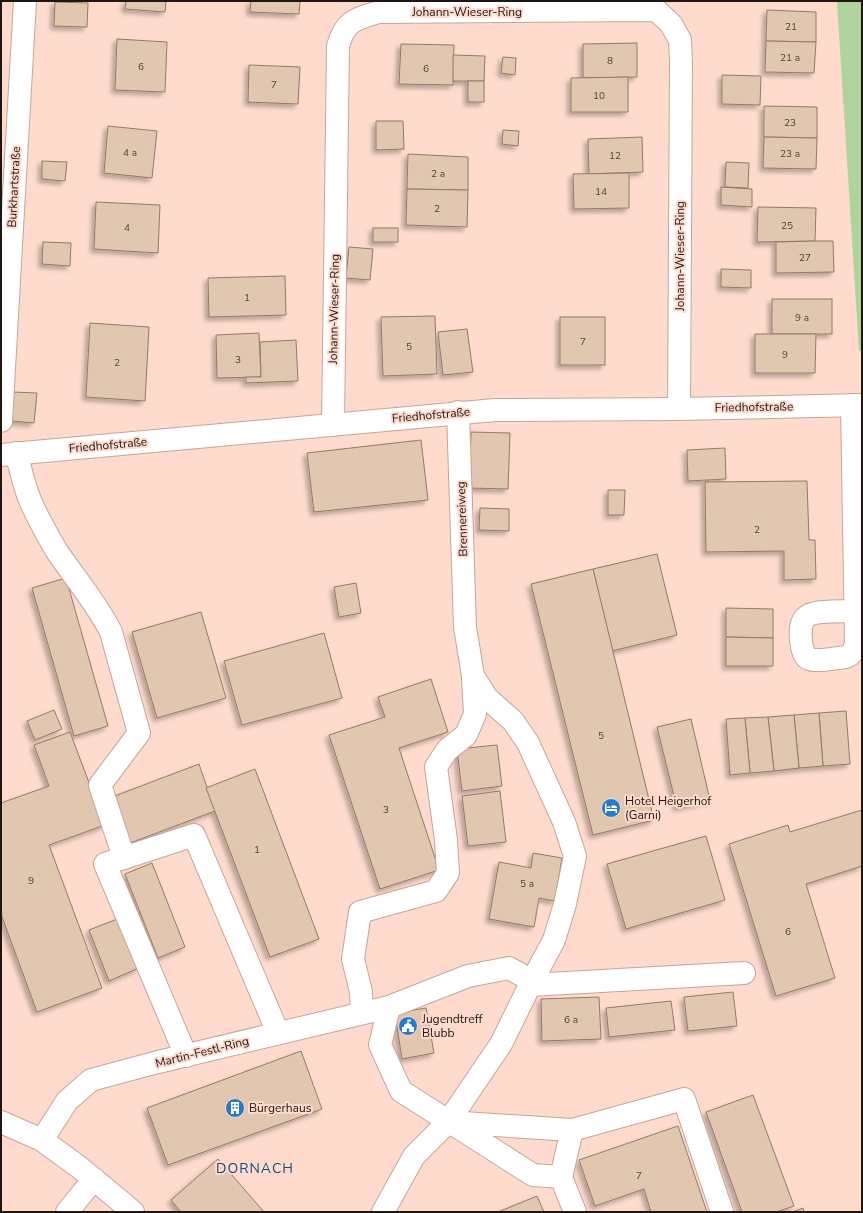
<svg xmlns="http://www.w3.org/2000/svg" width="863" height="1213" font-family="'Nunito Sans',sans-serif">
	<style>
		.green { fill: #aed39b }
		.building { fill: #e1c6b0; stroke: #947a66; filter: url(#shadow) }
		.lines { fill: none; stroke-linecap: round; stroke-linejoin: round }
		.minor-casing { stroke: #c6a597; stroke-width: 24 }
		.minor { stroke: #fff; stroke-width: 22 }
		.labels { text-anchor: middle; stroke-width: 4; stroke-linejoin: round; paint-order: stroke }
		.number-label { font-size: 10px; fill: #504138 }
		.street-label { font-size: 12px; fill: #201510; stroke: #fedbcd }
		.poi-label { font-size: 12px; fill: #201510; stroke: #fedbcd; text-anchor: start }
		.quarter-label { font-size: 14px; letter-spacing: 1px; fill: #13497b; stroke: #fedbcd }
	</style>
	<defs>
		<filter id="shadow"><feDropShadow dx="-3.5" dy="3.5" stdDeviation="2" flood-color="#0004"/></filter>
	</defs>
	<rect width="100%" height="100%" fill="#fedbcd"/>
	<!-- green -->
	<polygon class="green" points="837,1 862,1 862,351 859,351"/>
	<!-- building -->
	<g class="building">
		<polygon points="126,1 166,1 165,12 125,9"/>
		<polygon points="251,1 300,1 299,14 250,12"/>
		<polygon points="55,2 88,3 87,27 54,26"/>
		<polygon points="767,10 816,12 816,42 766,41"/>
		<polygon points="117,39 167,42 165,92 115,90"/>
		<polygon points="766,41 816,42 814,73 765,72"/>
		<polygon points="637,43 637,77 583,78 583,44"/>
		<polygon points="401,44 454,45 453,85 399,84"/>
		<polygon points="453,55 485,56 484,81 453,81"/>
		<polygon points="503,57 516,58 515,75 501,73"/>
		<polygon points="249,65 300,67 298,104 248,102"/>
		<polygon points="722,75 761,76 760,105 722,104"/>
		<polygon points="628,77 628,112 571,112 571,78"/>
		<rect x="468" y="81" width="16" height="21"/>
		<polygon points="764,106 817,107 817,138 764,137"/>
		<polygon points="376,121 403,121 404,149 376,150"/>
		<polygon points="108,126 157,131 152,178 104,173"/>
		<polygon points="503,130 519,131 518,146 502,144"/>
		<polygon points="642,137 643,172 589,174 588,139"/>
		<polygon points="764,137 817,138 816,169 763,168"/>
		<polygon points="408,154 468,157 468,190 407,189"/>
		<polygon points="42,161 67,162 65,181 42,179"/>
		<polygon points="726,162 749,163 748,188 725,187"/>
		<polygon points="629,173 629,208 574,209 573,174"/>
		<polygon points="721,187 752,189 752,207 721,205"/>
		<polygon points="407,189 468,190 467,227 406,225"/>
		<polygon points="96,202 160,205 158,253 94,249"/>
		<polygon points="758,207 816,208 815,241 757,242"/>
		<rect x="373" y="228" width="25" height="14"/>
		<polygon points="815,241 833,241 834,272 776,273 776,242"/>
		<polygon points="43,242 71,243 70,266 42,264"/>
		<polygon points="349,247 373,249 370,280 346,278"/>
		<polygon points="721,269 751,270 751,288 721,287"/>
		<polygon points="285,276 286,315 209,317 208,278"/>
		<rect x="772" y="299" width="60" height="35"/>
		<polygon points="435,316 437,374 383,376 381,317"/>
		<rect x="560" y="317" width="45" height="48"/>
		<polygon points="90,323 149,327 145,401 86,397"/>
		<polygon points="467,329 473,372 443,375 438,332"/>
		<polygon points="259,333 261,377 217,378 216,335"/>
		<polygon points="755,334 816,334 815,373 755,373"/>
		<polygon points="296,340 298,381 246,383 246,377 261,377 260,342"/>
		<polygon points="13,392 37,393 34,423 11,421"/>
		<polygon points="471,432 510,433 508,489 469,488"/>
		<polygon points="421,440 428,500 314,512 307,453"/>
		<polygon points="725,448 726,479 688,481 687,450"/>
		<polygon points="807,481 809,540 815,540 816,579 784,580 784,551 706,552 705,482"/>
		<polygon points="608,490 625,490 624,515 608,515"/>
		<polygon points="480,508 509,509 509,531 479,530"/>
		<polygon points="657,554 677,635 612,651 593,569"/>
		<polygon points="593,569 654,820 593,835 531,584"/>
		<polygon points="66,578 108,726 74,736 32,588"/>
		<polygon points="356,583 361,613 339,617 334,587"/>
		<polygon points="726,608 773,609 773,638 726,637"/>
		<polygon points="201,612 226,698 157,718 132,632"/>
		<polygon points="324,633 342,698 242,725 224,661"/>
		<polygon points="726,637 773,638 773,666 726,666"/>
		<polygon points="431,679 448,732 399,748 439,870 380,889 329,735 385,717 378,697"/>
		<polygon points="54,710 62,729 35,740 27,721"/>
		<polygon points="846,711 850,764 823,766 819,713"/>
		<polygon points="819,713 823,766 799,768 794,715"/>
		<polygon points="794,715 799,768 774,771 768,717"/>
		<polygon points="768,717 774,771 750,773 745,718"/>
		<polygon points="745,718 750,773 730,775 726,719"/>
		<polygon points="691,719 710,800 677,808 657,727"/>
		<polygon points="70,732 105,825 49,845 102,988 37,1012 1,914 1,803 49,786 34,745"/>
		<polygon points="497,745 502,786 462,791 457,749"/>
		<polygon points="199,764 215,811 130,843 112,797"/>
		<polygon points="255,769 319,939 270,957 206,788"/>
		<polygon points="500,791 506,842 468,846 462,796"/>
		<polygon points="862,810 862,866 806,884 835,978 776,996 729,844 788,825 790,832"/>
		<polygon points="706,836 725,900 626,929 607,864"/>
		<polygon points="533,853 562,858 555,901 539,898 534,927 489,919 499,862 531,868"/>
		<polygon points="152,863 185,947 158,958 125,874"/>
		<polygon points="120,918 139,968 109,981 89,930"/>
		<polygon points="733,992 737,1026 688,1031 684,997"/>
		<polygon points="599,997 601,1039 542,1041 541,999"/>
		<polygon points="671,1001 675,1030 609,1037 606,1008"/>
		<polygon points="426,1008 434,1053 402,1059 395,1013"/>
		<polygon points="301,1051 322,1109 168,1165 147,1108"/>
		<polygon points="753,1095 794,1206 776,1212 742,1212 706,1112"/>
		<polygon points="678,1126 707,1212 651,1212 644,1189 595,1206 579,1160"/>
		<polygon points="218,1159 264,1212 181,1212 171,1200"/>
		<polygon points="537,1196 544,1212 498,1212"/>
		<polygon points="803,1208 804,1212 792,1212"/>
	</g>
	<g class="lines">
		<defs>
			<g id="minor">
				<path d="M852,405L856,643C854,650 853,654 846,657C836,658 817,662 809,659C800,655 799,629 803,621C804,619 807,616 809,615C820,610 843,612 855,611"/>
				<polyline points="458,412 465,627 473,676 487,698 513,721 528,743 564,822 575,856 565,904 554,940 532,981"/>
				<polyline points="1,421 25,1"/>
				<path d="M333,425L338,46C345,21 355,19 379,12L656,10L671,24L680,40L681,63L679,409"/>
				<path d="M16,453C20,467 23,481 28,495C35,514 46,532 56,550C74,577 96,602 111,632L139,733L100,785L124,858"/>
				<polyline points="1,455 495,410 679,409 862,405"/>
				<polyline points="530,985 744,973"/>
				<polyline points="389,1007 380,1045 401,1091 533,1175 561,1177 575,1212"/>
				<polyline points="362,1013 361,992 353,959 360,912 436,891 448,873 446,840 436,767 447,750 466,735 475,714 473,677"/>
				<polyline points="186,1056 105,864 194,835 278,1033"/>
				<polyline points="1,1122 42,1140 79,1167 125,1205 133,1212"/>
				<polyline points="448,1122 572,1130 684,1099 722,1212"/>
				<polyline points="42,1140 67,1101 91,1080 154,1063 389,1007 468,976 509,968 532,981 501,1044 448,1122 414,1156 383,1212"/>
				<polyline points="561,1177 572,1130"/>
				<polyline points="67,1212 94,1179"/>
			</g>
		</defs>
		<!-- minor casing -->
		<use href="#minor" class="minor-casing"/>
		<!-- minor -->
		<use href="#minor" class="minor"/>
	</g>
	<!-- icons -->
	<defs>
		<symbol id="hotel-disc" viewBox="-11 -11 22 22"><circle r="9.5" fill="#257bc9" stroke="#fedbcd"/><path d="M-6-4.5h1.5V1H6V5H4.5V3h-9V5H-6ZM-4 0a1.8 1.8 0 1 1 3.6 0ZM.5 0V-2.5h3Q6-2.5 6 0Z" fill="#fff"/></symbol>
		<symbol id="civic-disc" viewBox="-11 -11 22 22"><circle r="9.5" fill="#257bc9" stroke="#fedbcd"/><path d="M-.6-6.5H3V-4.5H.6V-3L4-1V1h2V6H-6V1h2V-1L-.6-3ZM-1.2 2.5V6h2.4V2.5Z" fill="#fff"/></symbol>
		<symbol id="building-disc" viewBox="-11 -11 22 22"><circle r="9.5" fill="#257bc9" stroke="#fedbcd"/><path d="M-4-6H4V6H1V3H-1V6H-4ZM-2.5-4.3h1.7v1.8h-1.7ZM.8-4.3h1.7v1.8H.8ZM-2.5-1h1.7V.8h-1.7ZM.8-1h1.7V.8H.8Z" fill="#fff"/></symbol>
	</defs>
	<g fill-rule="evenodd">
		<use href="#hotel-disc" x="600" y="797" width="22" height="22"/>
		<use href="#civic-disc" x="397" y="1015" width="22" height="22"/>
		<use href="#building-disc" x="224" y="1097" width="22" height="22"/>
	</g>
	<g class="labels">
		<!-- number labels -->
		<g class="number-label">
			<text x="791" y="30">21</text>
			<text x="790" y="61">21 a</text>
			<text x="610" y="64">8</text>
			<text x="141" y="70">6</text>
			<text x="426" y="72">6</text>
			<text x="274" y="88">7</text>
			<text x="599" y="99">10</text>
			<text x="790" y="126">23</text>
			<text x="130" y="156">4 a</text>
			<text x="790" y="157">23 a</text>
			<text x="615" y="159">12</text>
			<text x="438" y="177">2 a</text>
			<text x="601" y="195">14</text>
			<text x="437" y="212">2</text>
			<text x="787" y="229">25</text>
			<text x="127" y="231">4</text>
			<text x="805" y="261">27</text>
			<text x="247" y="301">1</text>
			<text x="802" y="321">9 a</text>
			<text x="583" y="345">7</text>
			<text x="409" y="350">5</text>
			<text x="785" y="358">9</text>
			<text x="238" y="363">3</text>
			<text x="117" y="366">2</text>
			<text x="757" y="533">2</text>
			<text x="601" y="739">5</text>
			<text x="386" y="813">3</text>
			<text x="257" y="853">1</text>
			<text x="31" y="884">9</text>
			<text x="527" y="887">5 a</text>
			<text x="788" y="935">6</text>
			<text x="571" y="1023">6 a</text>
			<text x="639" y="1179">7</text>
		</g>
		<!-- street labels -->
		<g class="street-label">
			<text x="467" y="16">Johann-Wieser-Ring</text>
			<text transform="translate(14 187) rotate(-87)" y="4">Burkhartstraße</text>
			<text transform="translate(680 256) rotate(-90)" y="4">Johann-Wieser-Ring</text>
			<text transform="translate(334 309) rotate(-89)" y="4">Johann-Wieser-Ring</text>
			<text transform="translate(754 407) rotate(-1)" y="4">Friedhofstraße</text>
			<text transform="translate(431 415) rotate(-5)" y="4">Friedhofstraße</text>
			<text transform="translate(108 445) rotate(-5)" y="4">Friedhofstraße</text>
			<text transform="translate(462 519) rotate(-92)" y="4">Brennereiweg</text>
			<text transform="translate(202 1052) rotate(-14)" y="4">Martin-Festl-Ring</text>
		</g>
		<!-- poi labels -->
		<g class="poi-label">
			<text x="625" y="805">Hotel Heigerhof<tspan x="625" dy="14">(Garni)</tspan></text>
			<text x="422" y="1023">Jugendtreff<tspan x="422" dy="14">Blubb</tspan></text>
			<text x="249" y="1112">Bürgerhaus</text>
		</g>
		<!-- quarter labels -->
		<g class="quarter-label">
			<text x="255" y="1173">DORNACH</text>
		</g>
	</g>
	<!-- border -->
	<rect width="863" height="1213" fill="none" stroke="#201510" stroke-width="4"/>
</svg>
